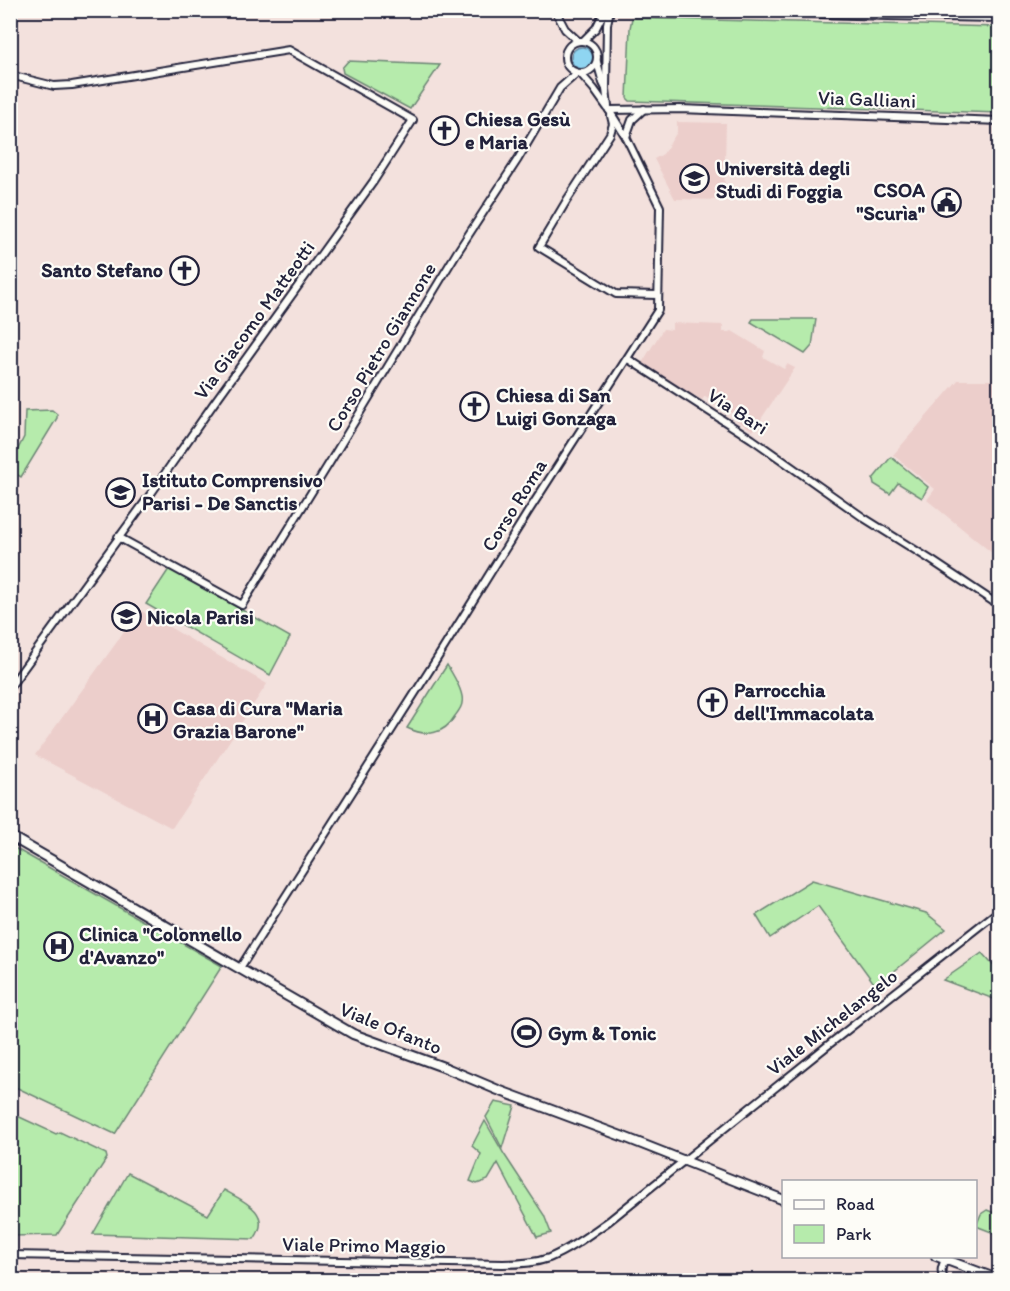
<svg xmlns="http://www.w3.org/2000/svg" width="1010" height="1291" font-family="Itim,sans-serif">
	<style>
		.built { fill: #eccecb }
		.green { fill: #b6ebac; stroke: #6c8674; stroke-width: 1.5 }
		.water { fill: #8fd5f1; stroke: #638da8; stroke-width: 1.5 }
		.lines { fill: none; stroke-linecap: round; stroke-linejoin: round }
		.tertiary-casing { stroke: #22223b; stroke-width: 10 }
		.secondary-casing { stroke: #22223b; stroke-width: 12 }
		.tertiary { stroke: #fdfcf7; stroke-width: 6 }
		.secondary { stroke: #fdfcf7; stroke-width: 8 }
		.labels { text-anchor: middle; stroke-width: 4.5; stroke-linejoin: round; paint-order: stroke }
		.street-label { font-size: 20px; fill: #22223b; stroke: #fdfcf7 }
		.poi-label { font-size: 20px; font-weight: bold; fill: #22223b; stroke: #fdfcf7; text-anchor: start }
	</style>
	<rect width="100%" height="100%" fill="#f3e1dd"/>
	<filter id="ink" filterUnits="userSpaceOnUse"><feTurbulence type="fractalNoise" baseFrequency=".0167" numOctaves="2"/><feDisplacementMap in="SourceGraphic" scale="12" xChannelSelector="R" yChannelSelector="G"/><feConvolveMatrix kernelMatrix="1 2 1 2 8 2 1 2 1" color-interpolation-filters="sRGB"/></filter>
	<g filter="url(#ink)">
		<!-- built -->
		<g class="built">
			<polygon points="677,122 726,123 724,200 675,199 654,159 663,154 677,132"/>
			<polygon points="672,323 723,325 723,332 730,332 732,331 765,351 763,357 784,369 787,364 795,368 753,431 736,420 738,417 705,396 702,400 694,395 693,396 642,363 663,329 672,330"/>
			<polygon points="958,380 994,380 999,386 1000,555 997,557 927,500 935,489 893,455"/>
			<polygon points="140,610 267,684 172,828 35,755"/>
		</g>
		<!-- green -->
		<g class="green">
			<polygon points="632,18 999,27 999,113 630,101 627,98 630,28"/>
			<polygon points="348,61 440,65 410,109 343,73 342,68"/>
			<polygon points="753,319 816,319 812,346 805,354 751,322"/>
			<polygon points="52,410 57,414 57,418 21,477 11,471 11,463 24,437 25,411"/>
			<polygon points="891,457 928,487 922,498 898,483 890,494 874,484 873,479"/>
			<polygon points="169,569 290,637 270,675 146,604"/>
			<path d="M447,665C452,673 465,693 462,703C462,707 458,712 455,716C444,735 426,737 407,728Z"/>
			<polygon points="11,846 222,966 115,1134 11,1085"/>
			<polygon points="812,880 926,913 946,929 876,986 818,906 770,938 756,915"/>
			<polygon points="982,953 999,972 999,1001 943,980"/>
			<polygon points="495,1102 515,1106 502,1148 486,1117"/>
			<polygon points="11,1113 56,1134 60,1132 106,1154 107,1158 57,1235 11,1236"/>
			<polygon points="485,1121 504,1154 544,1215 551,1233 537,1237 498,1163 488,1180 477,1184 470,1181 481,1154 472,1146"/>
			<path d="M128,1173L208,1215L224,1190C242,1200 274,1213 254,1239L93,1234Z"/>
			<polygon points="987,1210 997,1214 999,1210 999,1235 976,1226 981,1214"/>
		</g>
		<!-- water -->
		<circle class="water" cx="582" cy="58" r="11"/>
		<g class="lines">
			<defs>
				<g id="tertiary">
					<polyline points="555,10 565,29 578,41"/>
					<polyline points="690,10 888,16 1000,18"/>
					<circle cx="581" cy="57" r="16"/>
					<polyline points="583,41 596,28 601,18 608,10"/>
					<polyline points="597,62 603,83 606,89"/>
					<polyline points="10,75 54,86 72,85 289,50 413,120 373,182 214,403 150,495 10,687"/>
					<polyline points="608,106 606,89 607,24 610,10"/>
					<polyline points="609,110 680,109 1000,121"/>
					<polyline points="611,116 613,124 610,134 567,200 539,247 616,294 658,295"/>
					<polyline points="626,137 632,120 644,109"/>
					<polyline points="628,359 752,439 864,518 931,560 1000,606"/>
					<polyline points="118,537 242,605 330,462 456,254 518,159 560,88 577,73"/>
					<polyline points="240,968 438,657 528,512 658,310 660,207 626,137 609,110 594,89 580,73"/>
					<path d="M10,1255L503,1264C518,1264 535,1263 549,1258C571,1249 590,1234 609,1221L827,1046L1000,910"/>
					<path d="M945,1260C941,1268 940,1273 945,1280"/>
				</g>
				<g id="secondary">
					<polyline points="10,836 353,1034 446,1068 498,1090 624,1137 784,1200"/>
					<polyline points="936,1256 1000,1280"/>
				</g>
			</defs>
			<!-- tertiary casing -->
			<use href="#tertiary" class="tertiary-casing"/>
			<!-- secondary casing -->
			<use href="#secondary" class="secondary-casing"/>
			<!-- tertiary -->
			<use href="#tertiary" class="tertiary"/>
			<!-- secondary -->
			<use href="#secondary" class="secondary"/>
		</g>
	</g>
	<!-- icons -->
	<defs>
		<symbol id="church-ring" viewBox="-11 -11 22 22"><circle r="9.5" fill="#fdfcf7" stroke="#22223b" stroke-width="1.5"/><path d="M-1.2-6h2.4v3.5h3.3v2.4h-3.3V6h-2.4V-.1h-3.3v-2.4h3.3Z" fill="#22223b"/></symbol>
		<symbol id="university-ring" viewBox="-11 -11 22 22"><circle r="9.5" fill="#fdfcf7" stroke="#22223b" stroke-width="1.5"/><path d="M0-5L7-2L0 1L-7-2ZM-4 1L0 2.5L4 1V4Q0 6-4 4Z" fill="#22223b"/></symbol>
		<symbol id="civic-ring" viewBox="-11 -11 22 22"><circle r="9.5" fill="#fdfcf7" stroke="#22223b" stroke-width="1.5"/><path d="M-.6-6.5H3V-4.5H.6V-3L4-1V1h2V6H-6V1h2V-1L-.6-3ZM-1.2 2.5V6h2.4V2.5Z" fill="#22223b"/></symbol>
		<symbol id="school-ring" viewBox="-11 -11 22 22"><circle r="9.5" fill="#fdfcf7" stroke="#22223b" stroke-width="1.5"/><path d="M0-5L7-2L0 1L-7-2ZM-4 1L0 2.5L4 1V4Q0 6-4 4Z" fill="#22223b"/></symbol>
		<symbol id="hospital-ring" viewBox="-11 -11 22 22"><circle r="9.5" fill="#fdfcf7" stroke="#22223b" stroke-width="1.5"/><path d="M-5-5h3v3.5h4V-5h3V5h-3V1.5h-4V5h-3Z" fill="#22223b"/></symbol>
		<symbol id="stadium-ring" viewBox="-11 -11 22 22"><circle r="9.5" fill="#fdfcf7" stroke="#22223b" stroke-width="1.5"/><path d="M0-5a6.5 5 0 1 0 0 10a6.5 5 0 1 0 0-10ZM-3.5-1.8h7v3.6h-7Z" fill="#22223b"/></symbol>
	</defs>
	<g fill-rule="evenodd">
		<use href="#church-ring" x="428" y="114" width="33" height="33"/>
		<use href="#university-ring" x="678" y="162" width="33" height="33"/>
		<use href="#civic-ring" x="930" y="186" width="33" height="33"/>
		<use href="#church-ring" x="168" y="254" width="33" height="33"/>
		<use href="#church-ring" x="458" y="390" width="33" height="33"/>
		<use href="#school-ring" x="104" y="476" width="33" height="33"/>
		<use href="#school-ring" x="110" y="600" width="33" height="33"/>
		<use href="#church-ring" x="696" y="686" width="33" height="33"/>
		<use href="#hospital-ring" x="136" y="702" width="33" height="33"/>
		<use href="#hospital-ring" x="42" y="930" width="33" height="33"/>
		<use href="#stadium-ring" x="510" y="1016" width="33" height="33"/>
	</g>
	<g class="labels">
		<!-- street labels -->
		<g class="street-label">
			<text transform="translate(867 99) rotate(2)" y="7">Via Galliani</text>
			<text transform="translate(254 320) rotate(-54)" y="7">Via Giacomo Matteotti</text>
			<text transform="translate(381 347) rotate(-59)" y="7">Corso Pietro Giannone</text>
			<text transform="translate(738 411) rotate(33)" y="7">Via Bari</text>
			<text transform="translate(514 505) rotate(-58)" y="7">Corso Roma</text>
			<text transform="translate(832 1022) rotate(-38)" y="7">Viale Michelangelo</text>
			<text transform="translate(391 1028) rotate(22)" y="7">Viale Ofanto</text>
			<text transform="translate(364 1245) rotate(1)" y="7">Viale Primo Maggio</text>
		</g>
		<!-- poi labels -->
		<g class="poi-label">
			<text x="465" y="126">Chiesa Gesù<tspan x="465" dy="23">e Maria</tspan></text>
			<text x="716" y="175">Università degli<tspan x="716" dy="23">Studi di Foggia</tspan></text>
			<text x="925" y="197" text-anchor="end">CSOA<tspan x="925" dy="23">"Scurìa"</tspan></text>
			<text x="163" y="277" text-anchor="end">Santo Stefano</text>
			<text x="496" y="402">Chiesa di San<tspan x="496" dy="23">Luigi Gonzaga</tspan></text>
			<text x="142" y="487">Istituto Comprensivo<tspan x="142" dy="23">Parisi - De Sanctis</tspan></text>
			<text x="147" y="624">Nicola Parisi</text>
			<text x="734" y="697">Parrocchia<tspan x="734" dy="23">dell'Immacolata</tspan></text>
			<text x="173" y="715">Casa di Cura "Maria<tspan x="173" dy="23">Grazia Barone"</tspan></text>
			<text x="79" y="941">Clinica "Colonnello<tspan x="79" dy="23">d'Avanzo"</tspan></text>
			<text x="548" y="1040">Gym &amp; Tonic</text>
		</g>
	</g>
	<!-- margin -->
	<rect width="1010" height="1291" fill="none" stroke="#fdfcf7" stroke-width="36"/>
	<rect x="18" y="18" width="974" height="1255" fill="none" stroke="#22223b" stroke-width="2" filter="url(#ink)"/>
	<!-- legend -->
	<rect x="782" y="1180" width="195" height="78" fill="#fdfcf7" stroke="#a5a5ac" stroke-width="1.5"/>
	<rect x="794" y="1200" width="30" height="9" fill="#fdfcf7" stroke="#a5a5ac" stroke-width="1.5"/>
	<text x="836" y="1210" font-size="18" fill="#22223b">Road</text>
	<rect x="794" y="1225" width="30" height="18" fill="#b6ebac" stroke="#a5a5ac" stroke-width="1.5"/>
	<text x="836" y="1240" font-size="18" fill="#22223b">Park</text>
</svg>
